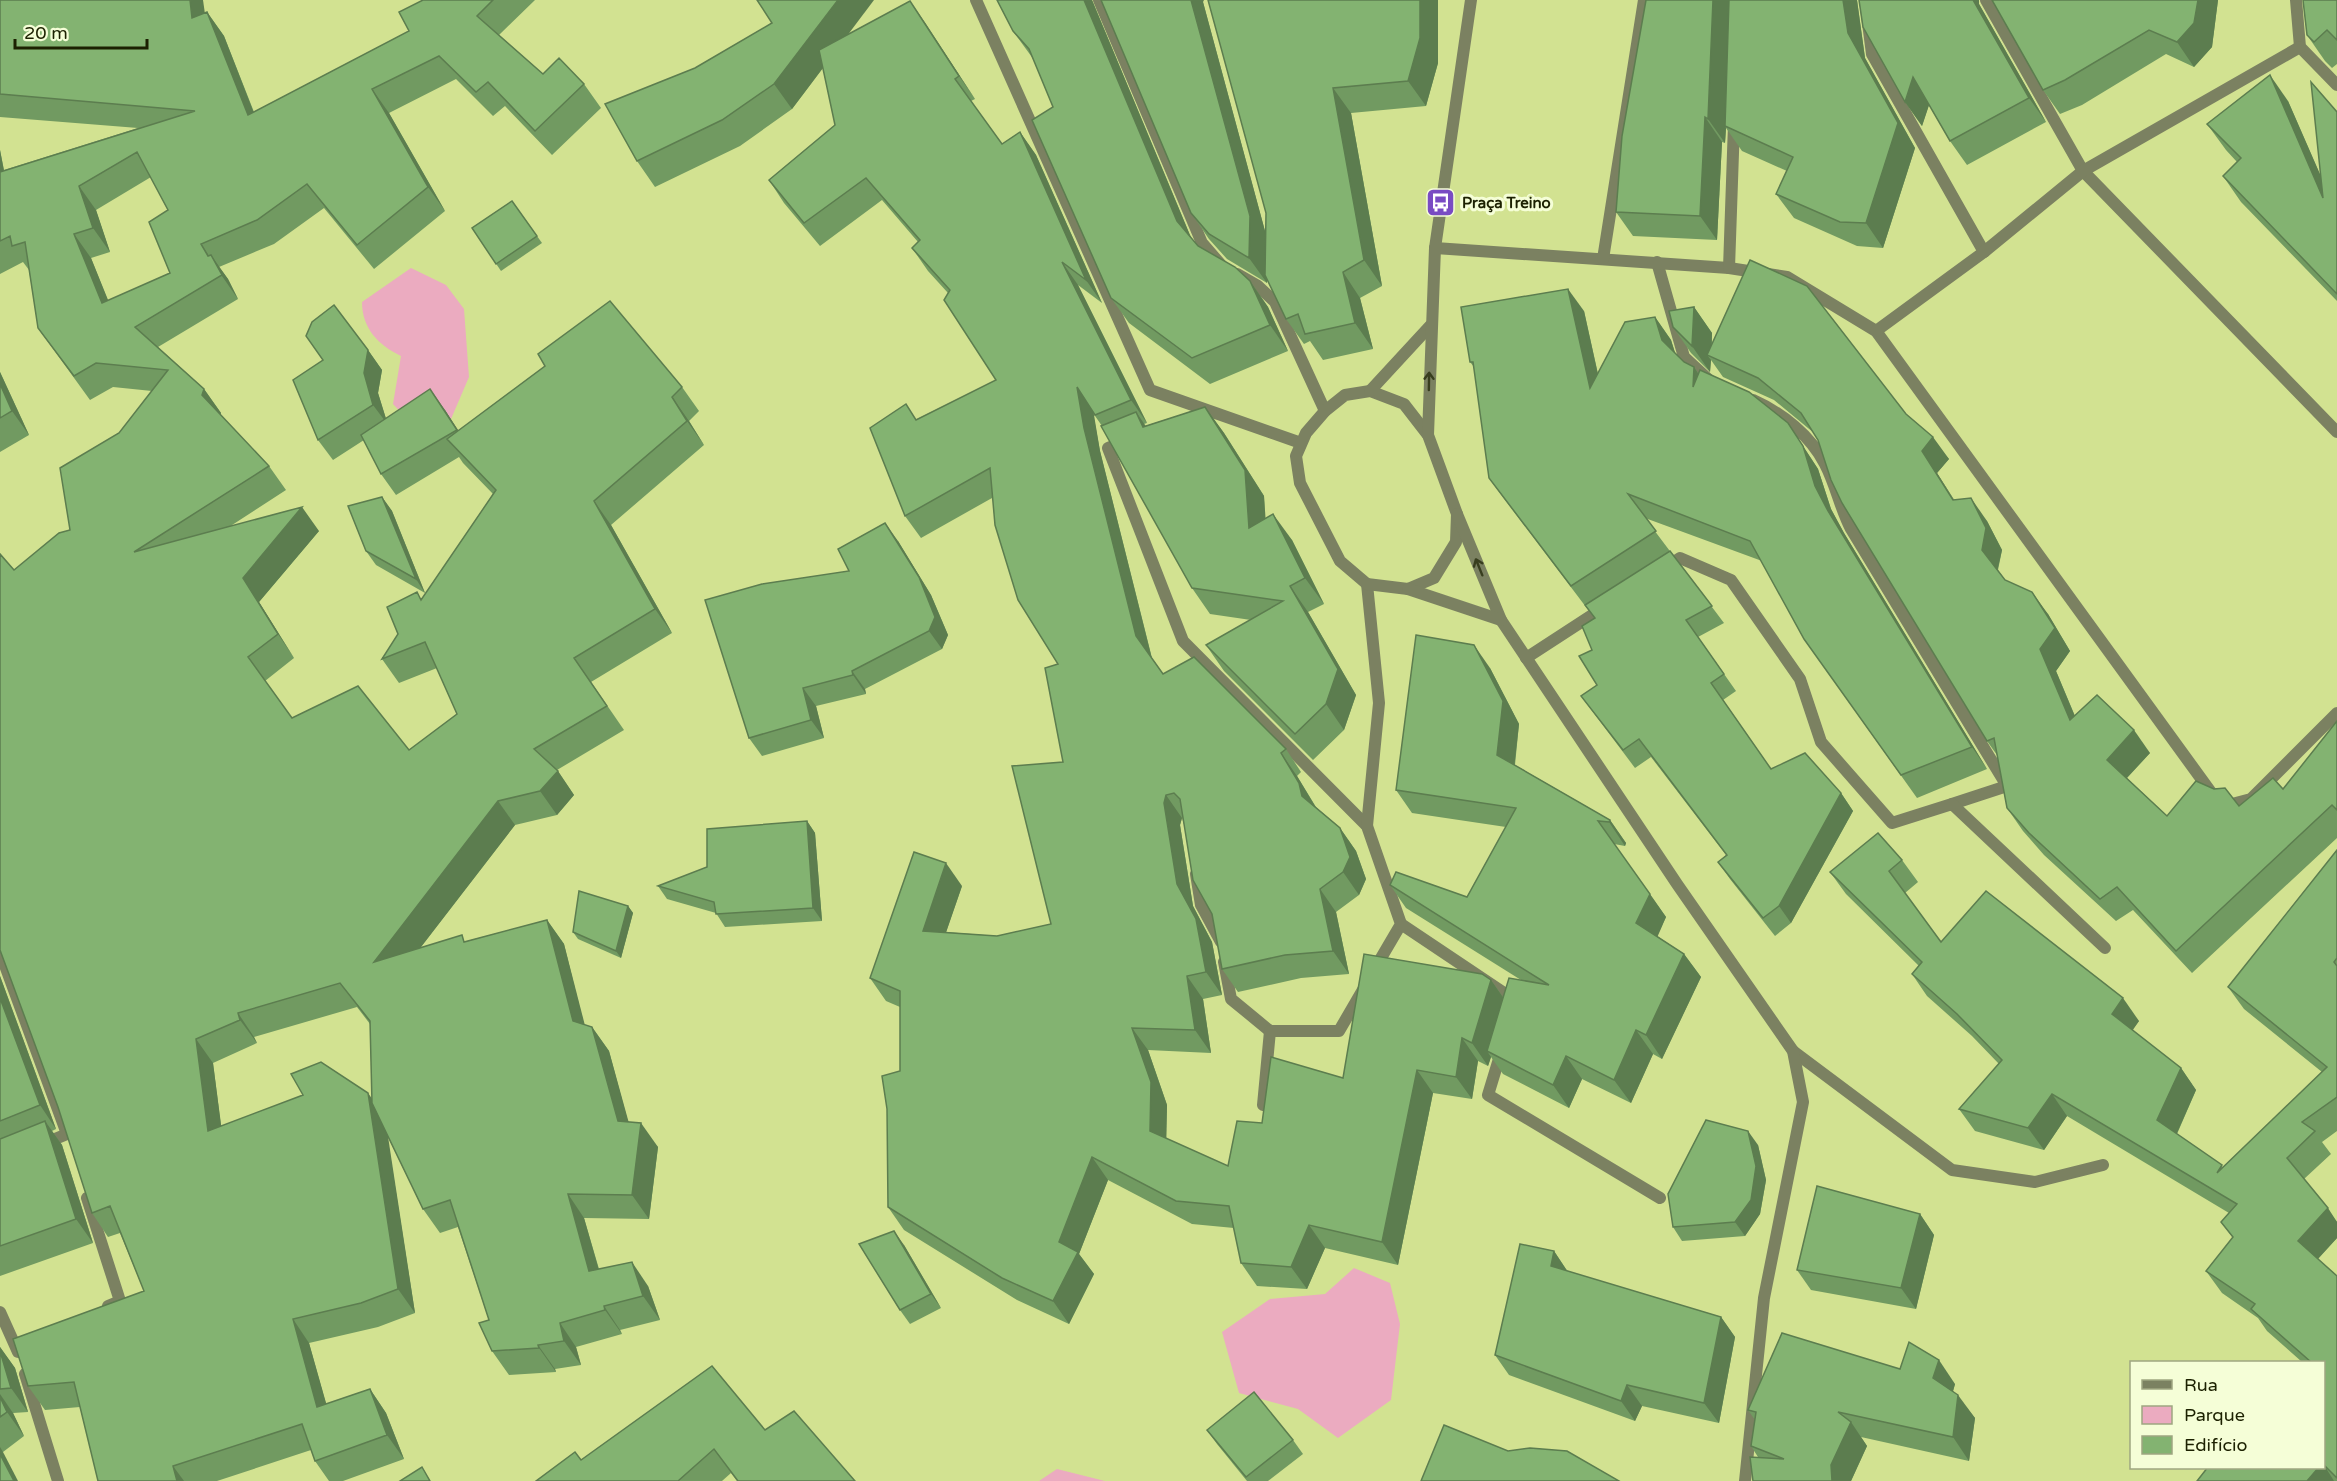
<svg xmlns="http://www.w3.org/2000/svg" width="2337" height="1481" font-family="'Varela Round',sans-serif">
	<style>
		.green { fill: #ebabc0 }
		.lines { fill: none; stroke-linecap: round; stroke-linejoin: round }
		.service { stroke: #7b8161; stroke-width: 12 }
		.minor { stroke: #7b8161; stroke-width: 12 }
		.tertiary { stroke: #7b8161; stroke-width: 12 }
		.wall { fill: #719a61; fill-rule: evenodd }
		.shaded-wall { fill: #5c7d4f }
		.building { fill: #83b371; stroke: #5c7d4f; stroke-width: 1.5; fill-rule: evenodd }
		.oneway { stroke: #383e1e }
		.labels { text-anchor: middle; stroke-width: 6; stroke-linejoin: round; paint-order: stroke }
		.poi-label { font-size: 15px; font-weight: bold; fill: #1c2101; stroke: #f5fed7; text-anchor: start }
	</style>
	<rect width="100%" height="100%" fill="#d2e291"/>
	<!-- green -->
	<g class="green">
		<path d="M411,268L446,285L464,309L469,377L451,419L408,420L393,404L401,356C378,345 362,328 362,302Z"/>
		<polygon points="1354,1268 1390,1283 1400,1324 1391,1400 1338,1438 1298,1409 1239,1393 1222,1332 1270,1299 1325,1294"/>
		<polygon points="1057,1469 1105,1481 1039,1481"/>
	</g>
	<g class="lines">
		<!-- service -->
		<g class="service">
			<polyline points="1865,0 1872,54 1984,252"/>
			<polyline points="1657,262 1684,357 1710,381"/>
			<path d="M1753,400C1782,413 1811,436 1825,464C1836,485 1840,508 1851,529L2007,786L1952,804"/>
			<polyline points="1127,440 1108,448 1183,641 1367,826 1401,924 1374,970"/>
			<polyline points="1663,569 1680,558 1731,580 1800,679 1821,742 1892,823 1952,804 2105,948"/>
			<polyline points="1526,658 1606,606"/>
			<polyline points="1367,826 1379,703 1367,584"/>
			<polyline points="1196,874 1201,905 1221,942"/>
			<polyline points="1401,924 1516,1001"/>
			<polyline points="1224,962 1231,999 1270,1031"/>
			<polyline points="1502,1049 1488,1095 1660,1198"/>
			<polyline points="1793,1051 1952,1170 2035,1182 2103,1165"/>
			<polyline points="1263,1105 1270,1031 1339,1031 1364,988"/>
		</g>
		<!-- minor -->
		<g class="minor">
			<polyline points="976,0 1150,390 1301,443"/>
			<polyline points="1099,0 1202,243 1222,266"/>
			<polyline points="1986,0 2083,171 2337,432"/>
			<polyline points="2296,0 2300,47 2337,85"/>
			<polyline points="1435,248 1729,268 1787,277 1876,331 2213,795 2232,804 2251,799 2337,713"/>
			<polyline points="1603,259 1644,0"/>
			<polyline points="1729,268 1734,124"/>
			<polyline points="1237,274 1258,286 1275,302 1325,411"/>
			<polyline points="1876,331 1984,252 2083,171 2300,47"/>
			<polyline points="0,952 67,1134 43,1144"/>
			<polyline points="87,1198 120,1301 108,1306"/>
			<polyline points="0,1312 18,1352"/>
			<polyline points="25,1374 58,1481"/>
		</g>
		<!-- tertiary -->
		<g class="tertiary">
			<polygon points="1370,391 1404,404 1428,435 1457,514 1456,542 1434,578 1408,589 1367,584 1340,561 1300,483 1296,456 1306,433 1325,411 1345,395"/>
			<polyline points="1370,391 1430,326"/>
			<polyline points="1428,435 1435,248 1471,0"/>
			<polyline points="1457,514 1501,620 1677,884 1793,1051 1803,1102 1764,1298 1745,1481"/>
			<polyline points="1408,589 1501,620"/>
		</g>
	</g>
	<!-- wall -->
	<g class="wall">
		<path d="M0,0L205,13L207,12L224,36L254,112L409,31L423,0H535L499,35L543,74L584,84L601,108L552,155L505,106L493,116L456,79L389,113L445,211L374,269L324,208L274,244L219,267L228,279L238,299L158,347L204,389L221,413L220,415L269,466L286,490L229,527L319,531L259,602L294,658L265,681L292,718L409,750L457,714L437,668L399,683L382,659L493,494L463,463L459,457L396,495L381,474L364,440L333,460L318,440L368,350L382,370L378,393L386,419L445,410L458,431L682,387L699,411L689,421L704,445L611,525L672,633L591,682L624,730L557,770L574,795L557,815L515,825L420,948L467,941L547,920L564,944L584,1025L592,1027L609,1051L628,1122L658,1147L649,1219L584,1218L599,1269L648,1286L660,1320L620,1330L622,1334L576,1347L581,1365L555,1369L556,1372L509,1375L492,1351L489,1320L458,1227L440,1233L423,1209L387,1135L415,1313L378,1327L309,1343L326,1404L370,1389L386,1413L404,1459L343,1481H329L315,1461L311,1450L217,1481H98L80,1407L45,1410L28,1386L144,1291L120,1233L108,1237L92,1213L14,570L70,530L119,433L152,391L113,387L90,400L38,328L29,270L23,262L0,274V150L4,170L138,128L0,117ZM151,177L168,210L170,273L108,301L91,258L110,252L96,210ZM357,1007L370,1024L372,1099L221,1126L213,1063L257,1043L254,1037Z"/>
		<polygon points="997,0 1092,0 1191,238 1198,246 1250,281 1268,307 1288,351 1210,384 1129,323 1111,298 1053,107 1034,60 1013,31"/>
		<polygon points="1208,0 1438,63 1426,106 1351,113 1382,286 1360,298 1373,349 1323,360 1310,341 1304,344 1286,319 1267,279 1267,283 1227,259 1209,239 1191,213 1203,2 1266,235 1266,213"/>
		<polygon points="1646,0 1857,0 1865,58 1915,148 1883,248 1857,246 1794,218 1776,194 1787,171 1742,151 1726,128 1725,143 1722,142 1717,240 1633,236 1616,212"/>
		<polygon points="1992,0 2218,0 2212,47 2194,67 2166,54 2082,105 2060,114 2043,90"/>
		<polygon points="2337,0 2337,64 2332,68 2325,61 2307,35"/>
		<polygon points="910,1 975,99 971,101 1002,144 1020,132 1036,155 1102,303 1078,285 1147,423 1144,424 1145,426 1205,407 1224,433 1264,496 1265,519 1292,540 1324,604 1308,612 1356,695 1344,730 1313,760 1224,671 1206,645 1251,620 1210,614 1192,588 1102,426 1093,413 1100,451 1152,658 1163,674 1286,749 1301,772 1297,776 1316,807 1340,828 1356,851 1366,879 1359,895 1336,912 1349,974 1301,978 1238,992 1222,969 1212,914 1182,818 1180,825 1193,906 1212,942 1222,995 1203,999 1211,1053 1148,1050 1167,1105 1166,1139 1228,1166 1262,1123 1343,1078 1491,980 1503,997 1521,980 1406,908 1390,885 1467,897 1506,827 1412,813 1396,790 1490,668 1519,724 1515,765 1610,820 1626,843 1625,846 1614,844 1666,917 1657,936 1684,954 1701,977 1662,1059 1653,1054 1631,1103 1582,1079 1569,1108 1503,1074 1491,1057 1488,1066 1478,1061 1472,1099 1433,1093 1398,1265 1325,1248 1307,1289 1257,1286 1241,1263 1234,1228 1192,1224 1108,1180 1079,1254 1094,1274 1069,1324 1017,1300 904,1230 888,1207 900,1071 900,1007 886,1001 870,978 962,886 946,932 997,936 1051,924 1063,762 1058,664 992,498 921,538 905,516 917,419 996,380 948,293 928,271 912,248 918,242 882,200 820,246 784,203 769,180 835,125 823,68 792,109 740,146 655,187 637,161 695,68 772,23 849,34"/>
		<polygon points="1979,4 2046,122 1967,165 1950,141 1929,105 1922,126 1905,102"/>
		<polygon points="2288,101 2321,177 2337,112 2337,301 2241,202 2223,176 2237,162 2226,150 2207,124"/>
		<polygon points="512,201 542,243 501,271 472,228"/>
		<polygon points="1694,307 1712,333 1712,345 1906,414 1949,459 1937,473 1954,500 1987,521 2002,550 1998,570 2005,580 2048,614 2070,651 2056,671 2075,716 2150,753 2127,778 2167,816 2239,806 2283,789 2337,721 2337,838 2192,973 2133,910 2116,921 2044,855 2023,831 2007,808 1997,755 1987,741 1814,433 1774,400 1723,377 1711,360 1710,372 1691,353 1673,327"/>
		<polygon points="1584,311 1598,374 1655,317 1671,340 1675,353 1684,362 1694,367 1699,374 1788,423 1818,469 1831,509 1844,533 1987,769 1917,798 1804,639 1762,561 1645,518 1724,623 1698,637 1736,691 1723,700 1771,769 1841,793 1853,811 1791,923 1775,936 1730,879 1718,862 1726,855 1651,757 1635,768 1581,696 1597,685 1592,650 1595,619 1505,500 1489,478 1474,367 1470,362"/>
		<polygon points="0,372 29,435 0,452"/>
		<polygon points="382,497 392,511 425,593 376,565 366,551"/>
		<polygon points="898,541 931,595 948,635 942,649 865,689 866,694 816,706 824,738 762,756 749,738 849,571"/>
		<polygon points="807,821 815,833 822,921 725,927 716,913 667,899 658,886 707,867"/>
		<polygon points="2337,850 2337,1131 2322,1142 2331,1154 2304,1179 2337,1222 2337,1238 2318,1259 2337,1276 2337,1481 2197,1481 2324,1467 2324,1362 2302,1362 2267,1331 2258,1318 2222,1293 2206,1271 2233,1238 2221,1222 2229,1213 2067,1116 2044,1150 1975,1131 1959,1109 1999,1064 1972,1036 1927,996 1912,974 1919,966 1846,894 1830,872 1902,860 1918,882 1905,893 1941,942 2139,1021 2132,1030 2181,1068 2196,1090 2177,1134 2223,1167 2322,1072 2244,1009 2228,987"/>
		<polygon points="628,906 633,913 621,958 578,939 573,932"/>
		<polygon points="0,976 56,1129 52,1131 62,1145 93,1243 0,1276"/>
		<polygon points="1758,1145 1766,1180 1760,1214 1745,1236 1682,1241 1673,1227"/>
		<polygon points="1920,1214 1934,1235 1916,1309 1811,1290 1797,1270"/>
		<polygon points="904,1245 941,1308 910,1324 900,1310"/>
		<polygon points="1554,1251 1567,1271 1721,1317 1735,1337 1719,1423 1642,1406 1635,1421 1509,1375 1495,1355"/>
		<polygon points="0,1347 15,1368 28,1412 13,1413 24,1436 3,1452 0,1481"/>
		<polygon points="1900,1369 1955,1384 1953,1391 1975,1418 1969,1461 1861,1437 1867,1446 1851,1481 1758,1457 1751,1446 1755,1420 1748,1410"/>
		<polygon points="765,1430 855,1481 737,1481 731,1473 722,1481 536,1481 581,1460"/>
		<polygon points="1207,1430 1293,1440 1303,1454 1268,1481 1247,1481 1217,1444"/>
	</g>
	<!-- shaded-wall -->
	<g class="shaded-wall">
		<polygon points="190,0 203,0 209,42 192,18"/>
		<polygon points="838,0 874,0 792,109 774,84"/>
		<polygon points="1084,0 1092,0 1195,247 1177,221"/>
		<polygon points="1191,0 1204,0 1203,2 1268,242 1267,283 1249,258"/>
		<polygon points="1420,0 1438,0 1438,63 1426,106 1408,81"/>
		<polygon points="1713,0 1731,0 1725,126 1726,128 1725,143 1708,119"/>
		<polygon points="1843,0 1857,0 1865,58 1915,148 1883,248 1866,223 1848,33"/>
		<polygon points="1973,0 1979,0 1979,4 2046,122 2029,98"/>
		<polygon points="2198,0 2218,0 2212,47 2194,67 2177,42"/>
		<polygon points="910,1 926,24 975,99 959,76"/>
		<polygon points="207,12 224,36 264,139 248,115"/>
		<polygon points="2270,75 2288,101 2337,213 2323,198"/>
		<polygon points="1913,77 1930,102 1922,126 1905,102"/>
		<polygon points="1333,88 1351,113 1382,286 1364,260"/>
		<polygon points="372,89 389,113 445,211 428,187"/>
		<polygon points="1705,117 1722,142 1717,240 1700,216"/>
		<polygon points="1020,132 1036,155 1102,303 1086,280"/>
		<polygon points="0,150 9,198 0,185"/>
		<polygon points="79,186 96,210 110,252 93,228"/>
		<polygon points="74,234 91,258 119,327 102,303"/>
		<polygon points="201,244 219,271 211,255 228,279 238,299 208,256"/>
		<polygon points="1062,262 1078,285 1147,423 1131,400"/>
		<polygon points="1343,272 1360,298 1373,349 1355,323"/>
		<polygon points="1250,281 1268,307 1288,351 1270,325"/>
		<polygon points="1568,289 1584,311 1606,411 1590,388"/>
		<polygon points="1694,307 1712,333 1711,357 1707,355 1711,360 1710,372 1692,346"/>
		<polygon points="1655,317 1671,340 1678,362 1662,340"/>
		<polygon points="368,350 382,370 378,393 388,425 373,405 364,373"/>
		<polygon points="1694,367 1709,390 1693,387"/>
		<polygon points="0,372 29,435 12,411 0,384"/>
		<polygon points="1077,387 1093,409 1100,451 1152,659 1136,636 1084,428"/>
		<polygon points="204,389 221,413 218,419 202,395"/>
		<polygon points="430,389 445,410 471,450 457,430"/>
		<polygon points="672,397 689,421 704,445 687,421"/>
		<polygon points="1205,407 1224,433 1264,496 1268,554 1249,528"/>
		<polygon points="1136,412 1154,438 1143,427"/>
		<polygon points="1788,423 1818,469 1831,509 1844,533 1987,769 1972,747 1828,511 1815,486"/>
		<polygon points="1933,437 1949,459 1937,473 1969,523 1922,451"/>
		<polygon points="382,497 392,511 425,593 416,579"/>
		<polygon points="1971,498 1987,521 2002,550 1997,572 1982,550"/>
		<polygon points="594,501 611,525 672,633 655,609"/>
		<polygon points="302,507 319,531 259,602 294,658 278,634 243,578"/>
		<polygon points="1273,514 1292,540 1324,604 1305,578"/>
		<polygon points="885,523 898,541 931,595 948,635 942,649 929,631"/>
		<polygon points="1290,586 1308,612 1356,695 1344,730 1326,704"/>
		<polygon points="2032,592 2048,614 2070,651 2056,671 2086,743 2070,720 2040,649"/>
		<polygon points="1474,645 1490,668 1519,724 1513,778 1497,755"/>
		<polygon points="852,671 865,689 866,694 853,675"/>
		<polygon points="803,688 816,706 824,738 811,720"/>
		<polygon points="2134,730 2150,753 2123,782 2107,760"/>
		<polygon points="1281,753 1297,776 1315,806 1318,818 1302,796"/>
		<polygon points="558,771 574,795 557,815 540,791"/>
		<polygon points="1841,793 1853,811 1791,923 1779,906"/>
		<polygon points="1166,795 1182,818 1180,825 1193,906 1212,942 1222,995 1206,972 1177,884 1164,803"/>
		<polygon points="498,801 515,825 391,986 374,962"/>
		<polygon points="1610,820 1626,843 1625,846 1609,822"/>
		<polygon points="807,821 815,833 822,921 813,908"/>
		<polygon points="1340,828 1356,851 1366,879 1359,895 1343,872"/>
		<polygon points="946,863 962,886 939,953 923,931"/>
		<polygon points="1320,889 1336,912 1349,974 1333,951"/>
		<polygon points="1650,894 1666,917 1653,947 1636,923"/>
		<polygon points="628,906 633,913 621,958 616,951"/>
		<polygon points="547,920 564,944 590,1045 573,1021"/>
		<polygon points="1684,954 1701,977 1662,1059 1646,1035"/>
		<polygon points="0,976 56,1129 40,1105 0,998"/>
		<polygon points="1187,976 1203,999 1211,1053 1195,1030"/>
		<polygon points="1491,980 1507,1003 1487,1051 1491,1057 1488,1066 1472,1043"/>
		<polygon points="2123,998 2139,1021 2128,1037 2112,1014"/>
		<polygon points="238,1013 254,1037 257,1043 240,1020"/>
		<polygon points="592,1027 609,1051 635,1145 618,1121"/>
		<polygon points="1132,1028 1148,1050 1167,1105 1166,1154 1150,1131"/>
		<polygon points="1636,1030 1653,1054 1631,1103 1614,1080"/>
		<polygon points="1462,1038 1478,1061 1472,1099 1456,1077"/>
		<polygon points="196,1039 213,1063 225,1155 208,1131"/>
		<polygon points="1566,1056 1582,1079 1569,1108 1553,1085"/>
		<polygon points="2181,1068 2196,1090 2173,1142 2157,1120"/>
		<polygon points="1417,1070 1433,1093 1398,1265 1382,1242"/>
		<polygon points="368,1093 385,1117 415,1313 398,1289"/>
		<polygon points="2052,1094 2067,1116 2044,1150 2028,1128"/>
		<polygon points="45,1121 62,1145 93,1243 76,1219"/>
		<polygon points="641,1123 658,1147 649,1219 632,1195"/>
		<polygon points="1748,1131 1758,1145 1766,1180 1760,1214 1745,1236 1735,1222"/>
		<polygon points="1092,1157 1108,1180 1079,1254 1094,1274 1069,1324 1053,1301 1059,1242"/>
		<polygon points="568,1194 584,1218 606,1295 589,1271"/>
		<polygon points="2328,1208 2337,1222 2337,1238 2314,1263 2298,1241"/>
		<polygon points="1920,1214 1934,1235 1916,1309 1901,1288"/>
		<polygon points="1309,1225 1325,1248 1307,1289 1291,1267"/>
		<polygon points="894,1231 904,1245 941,1308 931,1294"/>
		<polygon points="1554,1251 1568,1272 1551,1266"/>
		<polygon points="632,1262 648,1286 660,1320 643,1296"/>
		<polygon points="604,1306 620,1330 622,1334 605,1310"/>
		<polygon points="1721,1317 1735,1337 1719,1423 1704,1403"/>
		<polygon points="293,1319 309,1343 334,1431 317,1407"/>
		<polygon points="560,1323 576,1347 581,1365 564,1341"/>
		<polygon points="538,1345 555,1369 556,1372 539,1348"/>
		<polygon points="0,1347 15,1368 28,1412 11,1388 0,1351"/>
		<polygon points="1939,1360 1955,1384 1950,1402 1933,1378"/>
		<polygon points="1627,1385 1642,1406 1635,1421 1621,1401"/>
		<polygon points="370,1389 386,1413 404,1459 387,1435"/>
		<polygon points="0,1394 13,1413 24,1436 7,1412 0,1397"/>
		<polygon points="1958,1395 1975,1418 1969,1461 1953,1437"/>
		<polygon points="1851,1422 1867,1446 1851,1481 1832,1481 1831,1465"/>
		<polygon points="0,1447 3,1452 18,1481 14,1481 0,1454"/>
		<polygon points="2324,1465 2334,1481 2307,1481 2319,1467 2324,1467"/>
		<polygon points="173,1466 184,1481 177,1481"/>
	</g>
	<!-- building -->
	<g class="building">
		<path d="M0,0H190L192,18L207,12L248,115L409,31L399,12L423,0H493L477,16L543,74L559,58L584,84L535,131L488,82L476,92L439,56L372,89L428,187L357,245L307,184L257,220L201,244L208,256L211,255L222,275L135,327L204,389L202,395L269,466L134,552L302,507L243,578L278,634L248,657L292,718L358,686L409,750L457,714L425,642L382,659L398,634L387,607L417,592L421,600L496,490L447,439L545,366L538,354L610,301L682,387L672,397L687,421L594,501L655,609L574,658L607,706L534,749L558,771L540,791L498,801L374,962L462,935L464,942L547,920L573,1021L592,1027L618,1121L641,1123L632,1195L568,1194L589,1271L632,1262L643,1296L604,1306L605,1310L560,1323L564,1341L538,1345L539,1348L492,1351L479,1323L489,1320L450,1200L423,1209L372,1103L370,1021L340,983L238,1013L240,1020L196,1039L208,1131L303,1095L291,1074L321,1062L368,1093L398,1289L361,1303L293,1319L317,1407L370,1389L387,1435L315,1461L302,1424L173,1466L177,1481H98L74,1382L28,1386L13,1339L144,1291L110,1206L92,1213L58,1107L0,950V554L14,570L59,533L70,530L60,468L119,433L168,370L96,363L74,376L38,328L25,242L12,246L10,236L0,241V172L195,111L0,94ZM137,152L168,210L149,222L170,273L102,303L74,234L93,228L79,186Z"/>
		<polygon points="757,0 838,0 774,84 722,120 637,161 605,104 695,68 772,23"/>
		<polygon points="997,0 1084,0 1177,221 1198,246 1235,267 1250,281 1270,325 1192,358 1111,298 1032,120 1053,107 1029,49 1013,31"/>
		<polygon points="1101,0 1191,0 1250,216 1249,258 1209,234 1191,213"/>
		<polygon points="1208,0 1420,0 1420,38 1408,81 1333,88 1364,260 1343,272 1355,323 1305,334 1298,314 1286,319 1265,275 1266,213"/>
		<polygon points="1646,0 1713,0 1708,119 1705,117 1700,216 1616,212 1622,136"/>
		<polygon points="1729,0 1843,0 1848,33 1898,123 1866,223 1840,222 1776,194 1793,157 1725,126"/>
		<polygon points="1859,0 1973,0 2029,98 1950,141 1913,77 1905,102 1863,27"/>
		<polygon points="1992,0 2198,0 2194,23 2177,42 2149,30 2065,80 2043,90"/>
		<polygon points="2303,0 2337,0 2337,40 2327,30 2314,42 2307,35"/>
		<polygon points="910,1 959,76 955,79 1002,144 1020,132 1086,280 1062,262 1131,400 1095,415 1077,387 1084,428 1136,636 1163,674 1194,657 1286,749 1281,753 1299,783 1302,796 1340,828 1350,857 1343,872 1320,889 1333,951 1285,955 1222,969 1212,914 1193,880 1180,799 1174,793 1166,795 1164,803 1177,884 1196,919 1206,972 1187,976 1195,1030 1132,1028 1151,1082 1150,1131 1228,1166 1237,1121 1262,1123 1271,1057 1343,1078 1364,954 1482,974 1491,980 1472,1043 1462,1038 1456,1077 1417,1070 1382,1242 1309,1225 1291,1267 1241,1263 1229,1206 1176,1201 1092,1157 1059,1242 1078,1252 1053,1301 1002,1278 888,1207 887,1109 882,1076 900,1071 900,991 870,978 914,852 946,863 923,931 997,936 1051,924 1012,766 1063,762 1045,668 1058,664 1018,600 995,525 990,468 905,516 870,428 906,404 916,420 996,380 944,300 950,290 912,248 920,240 866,178 804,223 769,180 835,125 819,50"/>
		<polygon points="2270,75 2323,198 2311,82 2337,112 2337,294 2223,176 2241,158 2207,124"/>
		<polygon points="512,201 537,236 496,264 472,228"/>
		<polygon points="1750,260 1807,286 1906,414 1933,437 1922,451 1953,500 1971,498 1986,528 1982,550 2005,580 2032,592 2055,628 2040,649 2070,720 2097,695 2134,730 2107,760 2167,816 2196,781 2214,789 2225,788 2239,806 2273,778 2283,789 2337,721 2337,810 2332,805 2176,951 2117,887 2100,899 2029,833 2007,808 1994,738 1987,741 1842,503 1831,480 1818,440 1801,413 1758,378 1707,355"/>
		<polygon points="1568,289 1590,388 1625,322 1655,317 1662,340 1684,362 1694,367 1693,387 1700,370 1749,392 1788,423 1803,446 1815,486 1828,511 1972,747 1901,775 1804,639 1750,541 1628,494 1656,531 1571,586 1489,478 1473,362 1470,362 1461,307"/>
		<polygon points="334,305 368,350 364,373 373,405 318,440 293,380 323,360 306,336 312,322"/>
		<polygon points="1694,307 1692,346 1673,327 1669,311"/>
		<polygon points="0,384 12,411 0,418"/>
		<polygon points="430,389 457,430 381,474 361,435"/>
		<polygon points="1205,407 1245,470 1249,528 1273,514 1305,578 1290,586 1338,669 1326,704 1295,734 1206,645 1283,601 1192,588 1101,426 1136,412 1143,427"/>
		<polygon points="382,497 416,579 366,551 348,506"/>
		<polygon points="885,523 919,577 935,617 929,631 852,671 853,675 803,688 811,720 749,738 705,600 762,584 849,571 838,549"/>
		<polygon points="1670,551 1712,606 1686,620 1724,674 1711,683 1771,769 1805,753 1841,793 1779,906 1763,918 1718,862 1727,855 1639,739 1623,750 1581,696 1597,685 1579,656 1592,650 1582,626 1595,618 1585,605"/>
		<polygon points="1416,635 1474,645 1503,701 1497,755 1610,820 1609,822 1598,821 1650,894 1636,923 1684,954 1646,1035 1636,1030 1614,1080 1566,1056 1553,1085 1487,1051 1509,978 1549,985 1390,885 1396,872 1467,897 1516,808 1396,790"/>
		<polygon points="807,821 813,908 716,914 714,902 658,886 707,867 707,829"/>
		<polygon points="1878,833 1902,860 1889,871 1941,942 1986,891 2123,998 2112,1014 2181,1068 2157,1120 2222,1165 2217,1173 2327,1067 2228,987 2337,850 2337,958 2334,962 2337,966 2337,1097 2302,1122 2315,1131 2287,1158 2328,1208 2298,1241 2337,1276 2337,1478 2324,1465 2324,1362 2311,1362 2251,1309 2255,1304 2206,1271 2233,1237 2221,1222 2237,1204 2052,1094 2028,1128 1959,1109 2002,1060 1957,1014 1912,974 1922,962 1830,872"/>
		<polygon points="579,891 628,906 616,951 573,932"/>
		<polygon points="0,998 40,1105 0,1121"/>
		<polygon points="1706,1120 1748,1131 1756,1166 1751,1200 1735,1222 1673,1227 1668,1194"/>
		<polygon points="45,1121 76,1219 0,1246 0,1139"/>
		<polygon points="1817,1186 1920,1214 1901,1288 1797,1270"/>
		<polygon points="894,1231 931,1294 900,1310 859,1244"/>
		<polygon points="1520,1244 1554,1251 1551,1266 1721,1317 1704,1403 1627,1385 1621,1401 1495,1355"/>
		<polygon points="1782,1333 1900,1369 1909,1342 1939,1360 1933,1378 1958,1395 1953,1437 1838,1412 1851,1422 1831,1465 1832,1481 1753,1481 1750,1457 1784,1459 1751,1446 1756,1412 1748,1410"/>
		<polygon points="0,1351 11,1388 0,1389"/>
		<polygon points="712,1366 765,1430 794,1411 855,1481 738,1481 714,1449 678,1481 536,1481 575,1452 581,1460"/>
		<polygon points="1254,1392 1293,1440 1246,1477 1207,1430"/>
		<polygon points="0,1397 7,1412 0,1417"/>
		<polygon points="1444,1425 1508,1451 1530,1448 1567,1451 1619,1481 1421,1481"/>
		<polygon points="0,1454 14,1481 0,1481"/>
		<polygon points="422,1467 430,1481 400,1481"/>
		<polygon points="2208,1467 2319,1467 2307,1481 2197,1481"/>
	</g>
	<!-- one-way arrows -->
	<defs><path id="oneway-shaft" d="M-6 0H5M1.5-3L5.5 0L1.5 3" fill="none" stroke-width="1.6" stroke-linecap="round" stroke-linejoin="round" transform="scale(1.5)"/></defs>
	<g class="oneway">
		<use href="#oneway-shaft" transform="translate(1429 381) rotate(-89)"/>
		<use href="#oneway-shaft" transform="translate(1479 567) rotate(-112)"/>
	</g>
	<!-- icons -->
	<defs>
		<symbol id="bus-square" viewBox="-11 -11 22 22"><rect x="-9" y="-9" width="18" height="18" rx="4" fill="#794bc3" stroke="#f5fed7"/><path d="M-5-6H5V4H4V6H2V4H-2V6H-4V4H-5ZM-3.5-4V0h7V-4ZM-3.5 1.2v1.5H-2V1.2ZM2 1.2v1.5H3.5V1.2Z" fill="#fff"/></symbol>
	</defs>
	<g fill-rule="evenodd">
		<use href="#bus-square" x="1424" y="186" width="33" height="33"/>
	</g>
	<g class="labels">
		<!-- poi labels -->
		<g class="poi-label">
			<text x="1462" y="208">Praça Treino</text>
		</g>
	</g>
	<!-- legend -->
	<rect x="2130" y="1361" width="195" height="108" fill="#f5fed7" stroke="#9ea681" stroke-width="1.5"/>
	<rect x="2142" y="1380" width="30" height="9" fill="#7b8161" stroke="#9ea681" stroke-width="1.5"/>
	<text x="2184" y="1391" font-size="18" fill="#1c2101">Rua</text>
	<rect x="2142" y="1406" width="30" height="18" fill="#ebabc0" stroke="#9ea681" stroke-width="1.5"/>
	<text x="2184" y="1421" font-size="18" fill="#1c2101">Parque</text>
	<rect x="2142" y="1436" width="30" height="18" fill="#83b371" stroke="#9ea681" stroke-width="1.5"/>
	<text x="2184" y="1451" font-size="18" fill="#1c2101">Edifício</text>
	<!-- scale -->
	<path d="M15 39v9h132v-9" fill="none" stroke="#1c2101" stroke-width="3"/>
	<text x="24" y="39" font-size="18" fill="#1c2101" stroke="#f5fed7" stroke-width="4.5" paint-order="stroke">20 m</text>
</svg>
